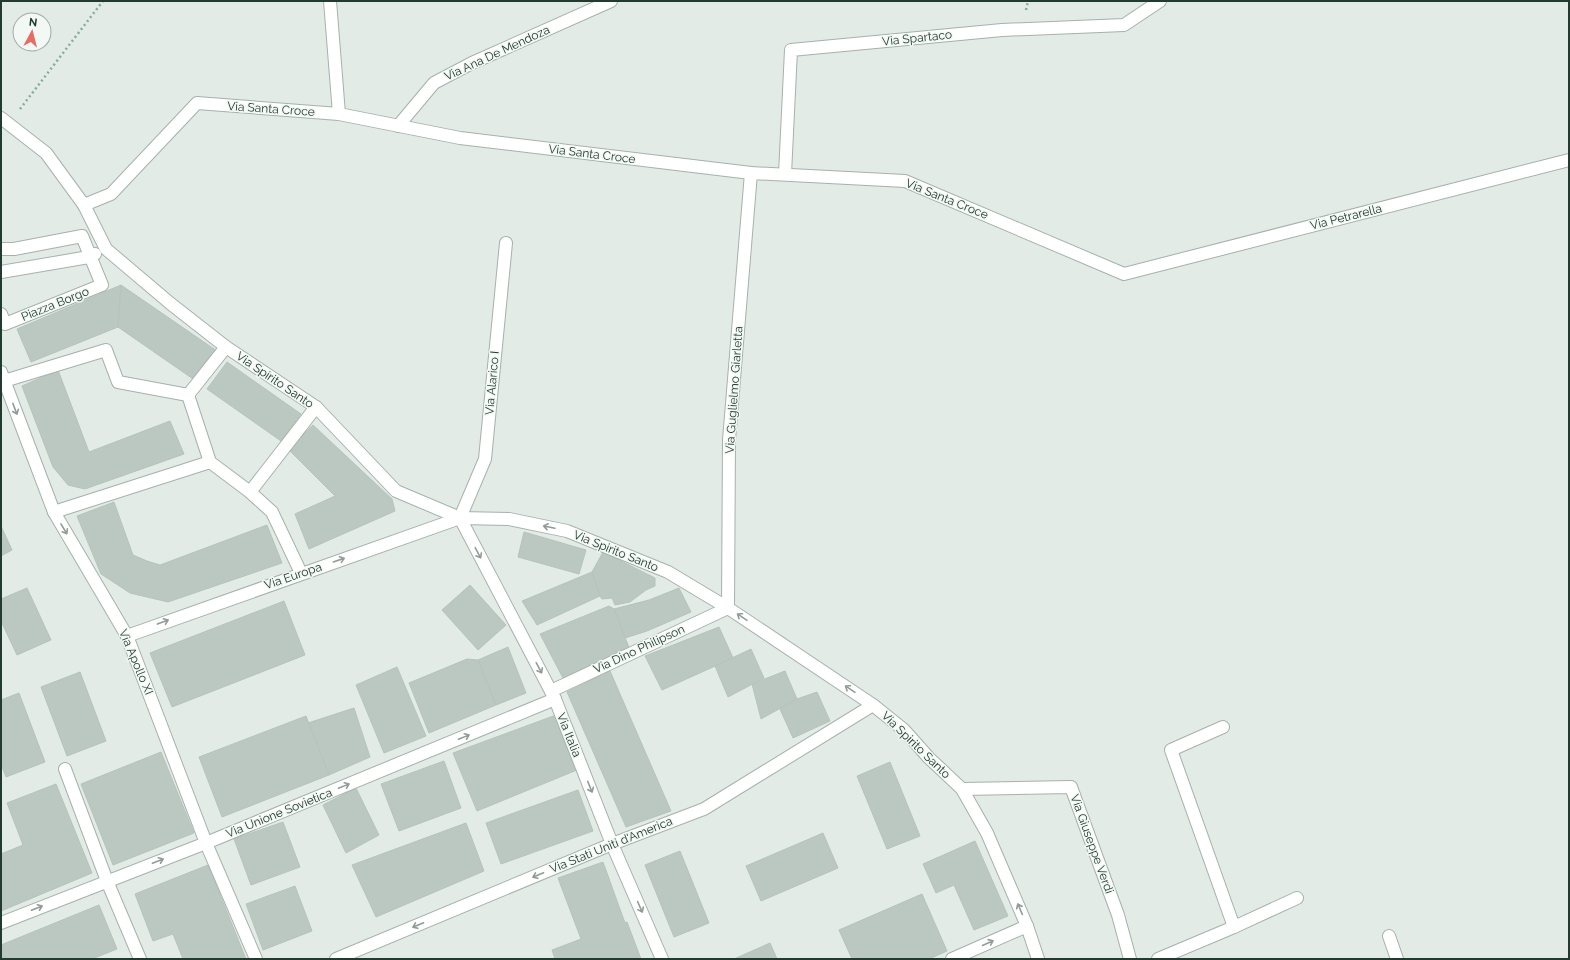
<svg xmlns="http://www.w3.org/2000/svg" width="1570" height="960" font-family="Raleway,sans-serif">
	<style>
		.building { fill: #bac8c1; stroke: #b5c4bb }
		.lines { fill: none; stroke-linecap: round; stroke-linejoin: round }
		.minor-casing { stroke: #a5b2ab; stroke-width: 14 }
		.path { stroke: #85ac98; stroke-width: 2.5; stroke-dasharray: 2 3; stroke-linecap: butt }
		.minor { stroke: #fff; stroke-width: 12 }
		.oneway { stroke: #919c98 }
		.labels { text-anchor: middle; stroke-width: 3; stroke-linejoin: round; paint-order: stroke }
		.street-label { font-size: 12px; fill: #233a30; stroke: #f2f8f4 }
	</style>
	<rect width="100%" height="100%" fill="#e2ebe5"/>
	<!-- building -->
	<g class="building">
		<polygon points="121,285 118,327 31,362 17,329"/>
		<polygon points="121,285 217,351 196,381 118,327"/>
		<polygon points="227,362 301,414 281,441 207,389"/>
		<polygon points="58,370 89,452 170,421 184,454 85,489 68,485 53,467 22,386"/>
		<polygon points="313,425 392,499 395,511 309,549 295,514 335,496 288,449"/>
		<polygon points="114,502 133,555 147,561 160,565 267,525 282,563 168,602 130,593 101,574 77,516"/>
		<polygon points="1,526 12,550 1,556"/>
		<polygon points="524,532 586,550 579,574 518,557"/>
		<polygon points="603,552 655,578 655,586 646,590 630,602 615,605 612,598 602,599 600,596 592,572"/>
		<polygon points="592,572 600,596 537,625 522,601"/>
		<polygon points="470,585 506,625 478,650 442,610"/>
		<polygon points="27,588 51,640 17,655 1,621 1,599"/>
		<polygon points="679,588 691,612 647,631 625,638 614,609 649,600"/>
		<polygon points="284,601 305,655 172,707 150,653"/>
		<polygon points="609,606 614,609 630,650 563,678 540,634"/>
		<polygon points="719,627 733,658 662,690 645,656"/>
		<polygon points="508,647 526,693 496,705 478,660"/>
		<polygon points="751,649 764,678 728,697 715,666"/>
		<polygon points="467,659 478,660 496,705 429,733 409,683"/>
		<polygon points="397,667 426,736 384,753 356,685"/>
		<polygon points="610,671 671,811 626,827 567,692"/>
		<polygon points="785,671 797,699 761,719 752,684"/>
		<polygon points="80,672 106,741 67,756 41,687"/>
		<polygon points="817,692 830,721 793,738 780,709 797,699"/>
		<polygon points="19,693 45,762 6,777 1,764 1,700"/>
		<polygon points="354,708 370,757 329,775 308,723"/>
		<polygon points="556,715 577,770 477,811 453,753"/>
		<polygon points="306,716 329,775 222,817 199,757"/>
		<polygon points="161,752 194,833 113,865 81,784"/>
		<polygon points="444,761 461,808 399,831 381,784"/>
		<polygon points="890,762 920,836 887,849 857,776"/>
		<polygon points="56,784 92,873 1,911 1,854 23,845 7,803"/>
		<polygon points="356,788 379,835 346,853 323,805"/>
		<polygon points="578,790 593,831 501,864 486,823"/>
		<polygon points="283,822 300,867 251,885 234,839"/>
		<polygon points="466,823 484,871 376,917 352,865"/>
		<polygon points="823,833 838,868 761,901 746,866"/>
		<polygon points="975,841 1008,916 974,930 954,885 936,893 923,864"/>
		<polygon points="680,851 709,923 674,937 645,865"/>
		<polygon points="603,862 625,923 627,922 641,959 555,959 552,950 581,939 558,878"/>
		<polygon points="208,865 246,959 183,959 173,934 153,941 135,894"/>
		<polygon points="295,886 312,931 263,950 246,904"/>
		<polygon points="922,894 947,951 929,959 852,959 839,930"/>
		<polygon points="99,905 117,949 92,959 1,959 1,945"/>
		<polygon points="770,943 777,959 734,959"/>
	</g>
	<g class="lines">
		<defs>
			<g id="minor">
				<polyline points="330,1 339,114"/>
				<polyline points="1,118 46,153 84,205 106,249 171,304 226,347 316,407 396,491 460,518 509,519 567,531 668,572 728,608 873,705 904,730 929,758 962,789 987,833 1027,926 1038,959"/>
				<polyline points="398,126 434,83 472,63 611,1"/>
				<polyline points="785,174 791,50 1002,30 1124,25 1160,1"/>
				<polyline points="84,205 111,194 197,103 339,114 460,138 751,173 905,181 1124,274 1569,160"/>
				<polyline points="1,249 14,249 82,236 102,285 5,324 1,314"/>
				<polyline points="1,272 89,257 95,254"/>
				<polyline points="1,372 54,512 127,636 206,843 256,959"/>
				<polyline points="4,381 106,350 118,382 188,395 210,462 250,492 272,512 301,573"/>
				<polyline points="188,395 226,347"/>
				<polyline points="250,492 316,407"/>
				<polyline points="54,512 210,462"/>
				<polyline points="460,518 555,699 612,844 662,959"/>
				<polyline points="460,518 485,459 506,243"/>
				<polyline points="127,636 460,518"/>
				<polyline points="551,691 728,608 729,440 751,173"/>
				<polyline points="1223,727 1171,750 1234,927"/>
				<polyline points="65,769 107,881 140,959"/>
				<polyline points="962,789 1071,787 1118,915 1130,959"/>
				<polyline points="1,923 206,843 555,699"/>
				<polyline points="1389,936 1397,959"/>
				<polyline points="336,959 612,844 704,809 873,705"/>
				<polyline points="952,959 1027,926"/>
				<polyline points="1158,959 1234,927 1297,898"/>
			</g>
		</defs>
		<!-- minor casing -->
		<use href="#minor" class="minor-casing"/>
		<!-- path -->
		<g class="path">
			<polyline points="1026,10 1028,1"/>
			<polyline points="20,109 103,1"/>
		</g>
		<!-- minor -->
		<use href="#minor" class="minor"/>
	</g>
	<!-- one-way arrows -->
	<defs><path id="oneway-shaft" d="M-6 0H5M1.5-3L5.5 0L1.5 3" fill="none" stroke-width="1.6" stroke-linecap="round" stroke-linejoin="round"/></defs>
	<g class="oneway">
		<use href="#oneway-shaft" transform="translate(15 409) rotate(69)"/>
		<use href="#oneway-shaft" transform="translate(549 527) rotate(-168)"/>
		<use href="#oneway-shaft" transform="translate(64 529) rotate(59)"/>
		<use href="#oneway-shaft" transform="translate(478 553) rotate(62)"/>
		<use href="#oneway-shaft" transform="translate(339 560) rotate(-19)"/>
		<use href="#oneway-shaft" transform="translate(742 617) rotate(-146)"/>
		<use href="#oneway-shaft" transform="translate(163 622) rotate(-20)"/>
		<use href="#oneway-shaft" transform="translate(539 668) rotate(62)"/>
		<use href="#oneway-shaft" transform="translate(850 689) rotate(-146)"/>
		<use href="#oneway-shaft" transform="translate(464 737) rotate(-22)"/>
		<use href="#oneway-shaft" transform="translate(344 786) rotate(-22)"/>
		<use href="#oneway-shaft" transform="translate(590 787) rotate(68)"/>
		<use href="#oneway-shaft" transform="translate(158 861) rotate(-21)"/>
		<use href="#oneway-shaft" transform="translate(538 875) rotate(157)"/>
		<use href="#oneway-shaft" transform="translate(640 907) rotate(66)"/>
		<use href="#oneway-shaft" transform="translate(37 908) rotate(-21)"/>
		<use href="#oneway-shaft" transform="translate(1020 909) rotate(-113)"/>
		<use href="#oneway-shaft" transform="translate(418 925) rotate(157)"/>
		<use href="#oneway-shaft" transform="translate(988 943) rotate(-24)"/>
	</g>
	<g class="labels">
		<!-- street labels -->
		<g class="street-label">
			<text transform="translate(917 38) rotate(-6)" y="4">Via Spartaco</text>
			<text transform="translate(497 53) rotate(-25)" y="4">Via Ana De Mendoza</text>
			<text transform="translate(271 109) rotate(4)" y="4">Via Santa Croce</text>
			<text transform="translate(592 154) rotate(7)" y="4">Via Santa Croce</text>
			<text transform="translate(947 199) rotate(22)" y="4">Via Santa Croce</text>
			<text transform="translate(1346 217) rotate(-14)" y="4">Via Petrarella</text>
			<text transform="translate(55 304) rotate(-22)" y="4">Piazza Borgo</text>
			<text transform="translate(275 380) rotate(34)" y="4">Via Spirito Santo</text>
			<text transform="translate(492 383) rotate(-85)" y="4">Via Alarico I</text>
			<text transform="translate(734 390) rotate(-86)" y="4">Via Guglielmo Giarletta</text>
			<text transform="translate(616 551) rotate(22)" y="4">Via Spirito Santo</text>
			<text transform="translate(293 576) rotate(-19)" y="4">Via Europa</text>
			<text transform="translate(639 649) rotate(-25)" y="4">Via Dino Philipson</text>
			<text transform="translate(136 662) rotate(67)" y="4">Via Apollo XI</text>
			<text transform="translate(569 735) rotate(68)" y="4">Via Italia</text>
			<text transform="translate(916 745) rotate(44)" y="4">Via Spirito Santo</text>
			<text transform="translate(279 813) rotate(-22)" y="4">Via Unione Sovietica</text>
			<text transform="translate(1092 844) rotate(70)" y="4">Via Giuseppe Verdi</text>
			<text transform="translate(611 845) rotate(-22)" y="4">Via Stati Uniti d'America</text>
		</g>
	</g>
	<!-- border -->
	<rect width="1570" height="960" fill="none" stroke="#233a30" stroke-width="4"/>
	<!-- north arrow -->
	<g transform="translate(32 32) rotate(7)"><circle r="19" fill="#f2f8f4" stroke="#9faca6"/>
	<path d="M0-3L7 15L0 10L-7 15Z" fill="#e66c64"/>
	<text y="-6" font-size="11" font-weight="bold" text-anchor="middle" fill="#233a30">N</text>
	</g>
</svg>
